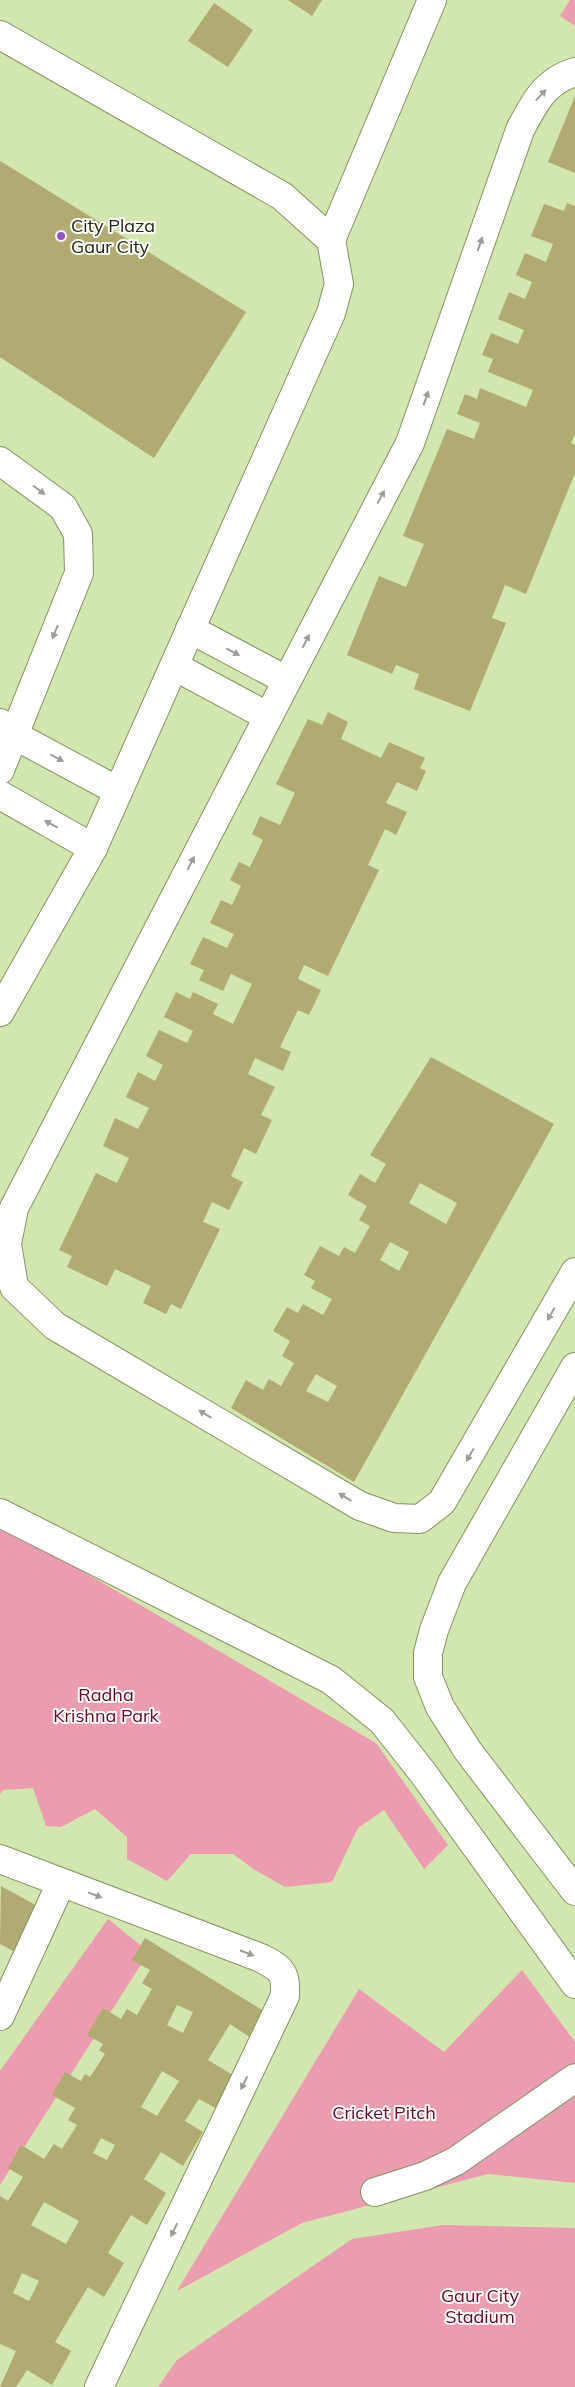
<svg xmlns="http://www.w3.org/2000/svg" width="575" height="2387" font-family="Mulish,sans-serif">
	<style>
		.green { fill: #eb9cae }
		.building { fill: #afab71; fill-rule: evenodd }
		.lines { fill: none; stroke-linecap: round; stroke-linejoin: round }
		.minor-casing { stroke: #819460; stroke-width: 30 }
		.minor { stroke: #fff; stroke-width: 28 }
		.oneway { fill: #9b9e94 }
		.poi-dot { fill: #9155cc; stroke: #fdfff9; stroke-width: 2 }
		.labels { text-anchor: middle; stroke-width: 4; stroke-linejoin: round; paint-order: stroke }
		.poi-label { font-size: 18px; fill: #202711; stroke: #fdfff9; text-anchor: start }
		.park-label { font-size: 18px; fill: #6a002e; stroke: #fdfff9 }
	</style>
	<rect width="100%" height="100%" fill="#d2e6af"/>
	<!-- green -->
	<g class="green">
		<polygon points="570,0 575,0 575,26 560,16"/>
		<polygon points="0,1523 376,1743 448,1845 424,1869 384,1810 358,1828 332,1882 285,1887 255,1870 233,1854 191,1854 167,1881 127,1859 127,1837 95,1809 61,1827 46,1826 33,1788 3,1790 0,1794"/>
		<polygon points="108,1919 149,1952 0,2185 0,2071"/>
		<polygon points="522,1970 575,2042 575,2183 488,2174 302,2223 177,2291 359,1989 444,2052"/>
		<polygon points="443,2225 575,2228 575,2387 158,2387 177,2360 352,2239"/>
	</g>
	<!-- building -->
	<g class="building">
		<polygon points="288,0 322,0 312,16"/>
		<polygon points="214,3 253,30 228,67 188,41"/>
		<polygon points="575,96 575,173 548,162"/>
		<polygon points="0,161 246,312 154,458 0,357"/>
		<polygon points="567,203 575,206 575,434 571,443 575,445 575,473 526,594 505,585 492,618 506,623 470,711 414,689 419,674 396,665 392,674 347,655 379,576 406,587 424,544 403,536 447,429 474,439 480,423 457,414 465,394 477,399 480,388 526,407 533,390 488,372 493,359 482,355 491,333 518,344 524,330 498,319 509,292 525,299 532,282 516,275 525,253 546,262 553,244 531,236 544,204 564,211"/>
		<polygon points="328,712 348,722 341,739 381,758 389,742 425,758 420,768 426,771 417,791 397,782 386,803 407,812 396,835 385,829 368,865 379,870 328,976 304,965 298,979 321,990 309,1015 298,1010 280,1047 291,1052 283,1071 255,1058 248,1074 275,1087 261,1115 272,1120 256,1154 244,1148 231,1176 243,1182 229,1210 212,1202 203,1222 220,1229 181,1309 171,1304 166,1314 143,1303 151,1286 115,1269 107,1286 67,1267 72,1256 59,1250 96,1173 117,1183 129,1158 103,1146 115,1118 138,1129 149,1108 126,1097 138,1072 155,1081 163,1065 146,1056 159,1030 187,1043 193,1031 164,1017 176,992 190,999 193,992 218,1004 213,1014 233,1024 252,984 231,974 223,991 199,980 204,970 190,964 203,937 227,948 234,934 210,923 221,900 232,905 241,886 230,880 239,862 250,867 263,840 252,834 260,816 280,825 295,793 276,784 308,719 322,725"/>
		<path d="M431,1057L554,1124L354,1482L231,1408L246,1380L263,1390L269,1379L281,1386L294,1363L282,1356L290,1341L273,1331L287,1307L298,1313L303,1304L323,1315L332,1299L311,1288L315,1281L304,1275L320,1246L339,1256L344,1247L355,1253L370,1226L359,1220L367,1206L348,1195L360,1174L375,1183L386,1164L370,1155ZM420,1183L457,1203L446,1224L409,1203ZM390,1242L409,1252L399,1271L380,1260ZM316,1374L337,1386L328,1402L306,1391Z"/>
		<polygon points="1,1886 39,1907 15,1952 0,1944"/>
		<path d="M145,1938L262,2010L251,2038L230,2024L208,2060L236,2077L217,2109L199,2099L185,2121L203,2132L183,2166L161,2152L144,2179L166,2193L147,2225L131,2215L108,2253L124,2263L104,2297L88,2287L55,2342L71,2351L52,2385L27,2370L16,2387H0L16,2351L0,2344V2196L8,2201L23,2177L8,2168L21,2145L44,2159L54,2144L62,2149L77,2125L68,2120L75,2108L52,2095L65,2072L81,2081L85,2074L90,2077L105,2054L99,2050L103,2044L87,2035L103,2008L121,2019L127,2009L137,2015L152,1989L142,1983L150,1970L132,1960ZM177,2005L193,2012L183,2033L167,2025ZM162,2071L179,2081L157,2116L141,2107ZM101,2138L115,2145L107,2160L93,2153ZM44,2202L79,2221L66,2244L31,2225ZM22,2273L39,2281L29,2301L13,2293Z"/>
	</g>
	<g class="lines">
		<defs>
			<g id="minor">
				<polyline points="0,35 282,196 331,240 339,284 331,313 93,848 0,1012"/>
				<path d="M575,72C545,81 534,103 520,130L410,443L14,1208L7,1244L14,1287L55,1326L360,1506L394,1518L420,1519L442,1502L575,1272"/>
				<polyline points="331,240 432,0"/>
				<polyline points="0,461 63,507 78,534 79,573 0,770"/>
				<polyline points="190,629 286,680"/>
				<polyline points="174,666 267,716"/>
				<polyline points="0,723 14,735 118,791"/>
				<polyline points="0,795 93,848"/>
				<polyline points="575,1367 452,1583 434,1630 428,1653 428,1677 440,1707 468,1751 575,1891"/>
				<polyline points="0,1513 331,1680 382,1721 423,1773 575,1984"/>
				<path d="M0,1859L261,1958C282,1969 286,1972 285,1996L99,2387"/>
				<polyline points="0,2016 61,1883"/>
				<polyline points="375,2192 425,2176 456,2161 575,2078"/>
			</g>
		</defs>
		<!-- minor casing -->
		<use href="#minor" class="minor-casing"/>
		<!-- minor -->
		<use href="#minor" class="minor"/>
	</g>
	<!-- one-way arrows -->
	<defs><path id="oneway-solid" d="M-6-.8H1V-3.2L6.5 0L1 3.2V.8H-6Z" transform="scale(1.25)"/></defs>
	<g class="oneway">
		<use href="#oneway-solid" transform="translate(541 95) rotate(-46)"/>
		<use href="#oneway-solid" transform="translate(480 244) rotate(-71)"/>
		<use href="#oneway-solid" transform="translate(426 398) rotate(-71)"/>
		<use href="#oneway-solid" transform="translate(39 490) rotate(37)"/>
		<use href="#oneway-solid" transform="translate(381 497) rotate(-62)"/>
		<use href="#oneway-solid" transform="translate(55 632) rotate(112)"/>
		<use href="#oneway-solid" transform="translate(306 641) rotate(-63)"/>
		<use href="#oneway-solid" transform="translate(233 652) rotate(28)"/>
		<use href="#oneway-solid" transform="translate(57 758) rotate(28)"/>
		<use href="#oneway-solid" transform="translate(51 824) rotate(-151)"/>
		<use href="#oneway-solid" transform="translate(191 863) rotate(-63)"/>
		<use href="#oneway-solid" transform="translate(551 1314) rotate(120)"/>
		<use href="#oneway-solid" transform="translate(205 1414) rotate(-149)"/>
		<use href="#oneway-solid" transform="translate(470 1455) rotate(120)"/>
		<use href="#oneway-solid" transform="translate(345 1497) rotate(-149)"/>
		<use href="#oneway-solid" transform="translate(95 1895) rotate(21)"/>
		<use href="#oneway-solid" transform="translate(247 1953) rotate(21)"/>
		<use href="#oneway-solid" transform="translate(244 2083) rotate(116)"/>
		<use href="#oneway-solid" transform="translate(174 2230) rotate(116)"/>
	</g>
	<!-- markers -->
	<circle class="poi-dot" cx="61" cy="236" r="5"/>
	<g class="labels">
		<!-- poi labels -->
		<g class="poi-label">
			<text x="71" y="232">City Plaza<tspan x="71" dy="21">Gaur City</tspan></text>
		</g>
		<!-- park labels -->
		<g class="park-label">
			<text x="106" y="1701">Radha<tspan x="106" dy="21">Krishna Park</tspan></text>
			<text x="384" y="2119">Cricket Pitch</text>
			<text x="480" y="2302">Gaur City<tspan x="480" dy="21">Stadium</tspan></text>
		</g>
	</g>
</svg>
